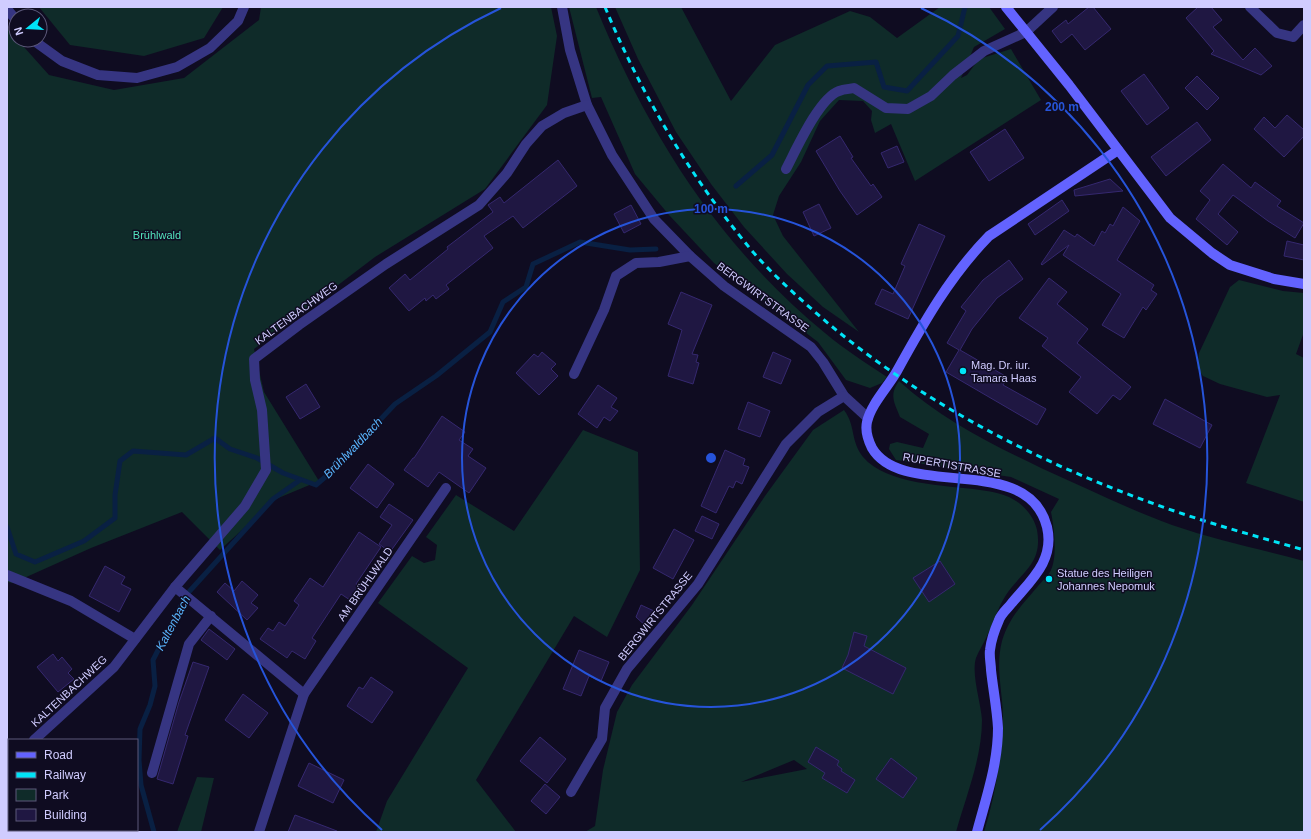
<svg xmlns="http://www.w3.org/2000/svg" width="1311" height="839" font-family="Helvetica,sans-serif">
	<style>
		.green { fill: #0f2b29; fill-rule: evenodd }
		.lines { fill: none; stroke-linecap: round; stroke-linejoin: round }
		.stream { stroke: #092043; stroke-width: 5 }
		.building { fill: #1f1742; stroke: #35286f }
		.minor { stroke: #363582; stroke-width: 10 }
		.secondary { stroke: #6363ff; stroke-width: 10 }
		.rail { stroke: #00e4f7; stroke-width: 3; stroke-dasharray: 6 5; stroke-linecap: butt }
		.ring { fill: none; stroke: #2654da; stroke-width: 2 }
		.poi-dot { fill: #00e4f7; stroke: #0f0c21; stroke-width: 1.5 }
		.labels { text-anchor: middle; stroke-width: 3; stroke-linejoin: round; paint-order: stroke }
		.park-label { font-size: 11px; fill: #53e3bc; stroke: #0f0c21 }
		.street-label { font-size: 11px; fill: #d0ccff; stroke: #0f0c21 }
		.poi-label { font-size: 11px; fill: #d0ccff; stroke: #0f0c21; text-anchor: start }
		.water-label { font-size: 12px; font-style: italic; fill: #5ab6ff; stroke: #0f0c21 }
		.centre { fill: #2654da; stroke: #0f0c21; stroke-width: 2 }
		.ring-label { font-size: 12px; text-anchor: middle; font-weight: bold; fill: #2654da; stroke: #0f0c21; stroke-width: 3; stroke-linejoin: round; paint-order: stroke }
	</style>
	<rect width="100%" height="100%" fill="#0f0c21"/>
	<!-- green -->
	<g class="green">
		<polygon points="39,7 223,7 204,38 144,56 70,45"/>
		<polygon points="261,7 551,7 557,36 547,105 485,189 375,257 254,349 264,392 319,481 276,499 220,550 182,512 91,548 13,583 7,582 7,28 49,75 114,90 184,78 259,20"/>
		<path d="M569,7H596C648,134 719,246 825,333C844,349 866,363 887,377L882,383L870,388L846,380L818,342L714,263L669,215L635,174L601,97L592,98Z"/>
		<polygon points="615,7 681,7 731,101 775,45 850,11 870,17 897,38 940,7 989,7 1005,29 974,47 961,78 967,75 979,59 1011,49 1041,100 915,181 891,124 875,133 871,120 872,111 863,101 839,100 820,121 801,162 779,196 773,215 783,236 859,332 823,307 787,274 744,227 711,184 676,132 638,59"/>
		<polygon points="1239,280 1283,291 1304,293 1304,332 1296,354 1304,358 1304,502 1246,483 1280,395 1267,397 1220,384 1203,376 1197,368 1199,353 1230,287"/>
		<path d="M899,381C941,419 991,444 1041,468C1084,487 1128,509 1172,525C1215,540 1260,549 1304,561V832H984C995,796 1002,757 1003,719C1003,692 995,668 1002,641C1009,617 1023,604 1038,586C1042,581 1047,577 1050,572C1058,558 1054,528 1051,512L1059,499L1011,477L896,460L889,449L890,444L897,442L923,448L929,434L900,417C894,402 889,395 899,381Z"/>
		<path d="M844,410C856,426 850,440 863,457C887,485 945,485 980,490C994,492 1007,494 1019,503C1028,510 1035,520 1037,530C1043,564 1022,571 1006,595C997,609 994,622 987,636C984,643 979,650 976,658C971,674 981,703 982,720C982,758 966,796 956,832H585L595,826L603,770L617,712L632,685L692,605L765,496L813,430ZM794,760L807,769L741,782Z"/>
		<polygon points="583,430 638,452 640,570 607,637 574,616 476,780 516,832 376,832 387,801 468,668 378,603 412,556 424,563 435,560 437,545 426,537 456,495 514,531"/>
		<polygon points="197,777 214,778 201,832 177,832"/>
	</g>
	<g class="lines">
		<!-- stream -->
		<g class="stream">
			<polyline points="736,186 772,155 808,85 827,66 876,62 884,87 907,91 958,36 965,7"/>
			<polyline points="7,527 16,554 35,562 84,541 115,518 115,495 120,461 133,451 186,455 215,438 230,449 257,458 283,473 316,485 331,472 395,404 436,376 490,332 503,302 526,287 533,264 580,242 630,250 656,249"/>
			<polyline points="154,832 141,785 139,760 140,729 150,705 155,686 153,660 187,594 273,499 300,480"/>
		</g>
	</g>
	<!-- building -->
	<g class="building">
		<polygon points="1089,7 1093,7 1111,29 1085,50 1072,34 1061,43 1052,31 1066,20 1068,24"/>
		<polygon points="1198,7 1211,7 1222,20 1213,27 1243,60 1255,48 1272,66 1261,75 1211,54 1214,51 1186,18"/>
		<polygon points="1144,74 1169,108 1147,125 1121,91"/>
		<polygon points="1197,76 1219,98 1207,110 1185,88"/>
		<polygon points="1287,115 1304,130 1304,136 1284,157 1254,129 1264,117 1275,128"/>
		<polygon points="1197,122 1211,140 1166,176 1151,157"/>
		<polygon points="1005,129 1024,158 989,181 970,152"/>
		<polygon points="840,136 853,157 851,158 871,186 873,184 882,197 857,215 840,191 816,151"/>
		<polygon points="897,146 904,162 888,168 881,153"/>
		<polygon points="558,160 577,186 523,228 513,216 484,236 493,248 446,285 449,289 436,299 433,295 426,301 425,298 409,311 389,288 405,274 410,280 448,249 447,247 493,212 488,205 500,197 504,203"/>
		<polygon points="1223,164 1251,188 1255,182 1281,201 1277,206 1304,223 1295,238 1268,221 1233,195 1218,214 1238,232 1227,245 1196,219 1210,200 1200,191"/>
		<polygon points="1110,179 1123,191 1075,196 1074,190"/>
		<polygon points="1062,200 1069,211 1035,235 1028,224"/>
		<polygon points="819,204 831,228 814,236 803,212"/>
		<polygon points="631,205 641,224 624,233 614,214"/>
		<polygon points="1123,207 1140,221 1117,260 1154,285 1151,290 1157,294 1146,310 1143,307 1124,338 1102,325 1121,294 1063,255 1069,245 1042,265 1041,264 1064,230 1075,237 1077,234 1094,246 1102,231 1105,233 1110,224 1113,226"/>
		<polygon points="919,224 945,236 908,319 875,304 882,289 893,294 905,266 901,264"/>
		<polygon points="1287,241 1304,245 1304,260 1284,256"/>
		<polygon points="1009,260 1023,279 997,298 972,329 960,350 1007,377 1003,385 1046,409 1037,425 946,372 959,350 947,343 966,311 961,307 983,280"/>
		<polygon points="1049,278 1067,292 1057,304 1088,329 1077,343 1131,387 1120,400 1113,395 1097,414 1069,392 1081,377 1042,346 1048,338 1019,318"/>
		<polygon points="681,292 712,305 692,354 698,355 696,362 699,363 693,384 668,376 682,330 668,324"/>
		<polygon points="542,352 556,364 551,369 558,376 539,395 516,373 534,354 538,357"/>
		<polygon points="773,352 791,360 781,384 763,377"/>
		<polygon points="306,384 320,407 300,419 286,397"/>
		<polygon points="598,385 617,398 611,407 618,411 610,421 604,417 597,428 578,414"/>
		<polygon points="1165,399 1212,425 1200,448 1153,424"/>
		<polygon points="748,402 770,411 760,437 738,429"/>
		<polygon points="442,416 465,432 459,440 473,449 468,456 486,468 469,493 439,472 428,487 404,470 413,458 414,458"/>
		<polygon points="725,450 745,459 743,465 749,467 742,484 736,481 733,488 729,486 716,513 701,506"/>
		<polygon points="368,464 394,484 377,508 350,488"/>
		<polygon points="389,504 413,520 390,552 379,544 392,525 380,517"/>
		<polygon points="702,516 719,524 712,539 695,531"/>
		<polygon points="674,529 694,540 673,579 653,568"/>
		<polygon points="359,532 381,547 356,584 365,590 356,604 341,594 312,638 316,641 305,659 292,651 287,658 260,639 268,628 273,631 279,622 285,626 299,605 294,601 310,578 323,587"/>
		<polygon points="940,561 955,584 929,602 913,578"/>
		<polygon points="105,566 125,577 121,584 131,589 119,612 89,596"/>
		<polygon points="242,581 258,595 251,603 258,608 247,620 217,592 225,583 234,591"/>
		<polygon points="641,605 654,611 647,627 636,617"/>
		<polygon points="209,629 235,649 227,660 201,640"/>
		<polygon points="854,632 867,636 864,646 906,668 893,694 842,668 848,655"/>
		<polygon points="579,650 609,662 601,681 589,676 581,696 563,689"/>
		<polygon points="53,654 58,661 62,657 72,669 68,673 74,679 58,692 37,667"/>
		<polygon points="193,662 209,667 185,735 188,736 173,784 157,779 179,702"/>
		<polygon points="371,677 393,692 372,723 347,706 359,687 363,689"/>
		<polygon points="243,694 268,713 249,738 225,720"/>
		<polygon points="540,737 566,759 547,783 520,761"/>
		<polygon points="816,747 839,761 837,765 842,769 841,771 855,780 847,793 822,778 825,773 808,762"/>
		<polygon points="891,758 917,778 903,798 876,779"/>
		<polygon points="309,763 344,780 333,803 298,786"/>
		<polygon points="545,784 560,797 546,814 531,801"/>
		<polygon points="295,815 337,831 337,832 288,832"/>
	</g>
	<g class="lines">
		<!-- minor -->
		<g class="minor">
			<polyline points="562,7 570,50 587,105 612,155 654,219 690,256 724,286 811,347 823,362 844,396 868,418"/>
			<polyline points="1250,7 1277,33 1293,37 1304,25"/>
			<polyline points="7,9 16,20"/>
			<polyline points="33,40 62,61 98,75 137,78 177,67 210,48 238,21 244,7"/>
			<path d="M786,169C796,150 819,98 839,91C844,89 850,89 854,88L886,108L908,109L931,96L953,75L984,51L1026,32L1053,7"/>
			<polyline points="574,374 604,310 616,276 636,263 659,262 690,256"/>
			<polyline points="7,575 71,601 135,639"/>
			<polyline points="175,587 304,694"/>
			<polyline points="34,740 114,667 175,587 245,506 266,470 262,410 255,380 254,359 299,325 386,264 479,205 507,173 526,144 542,126 564,113 587,105"/>
			<polyline points="7,764 9,763"/>
			<polyline points="152,773 189,644 211,616"/>
			<polyline points="571,792 602,739 605,708 627,669 698,584 786,444 818,412 844,396"/>
			<polyline points="259,832 304,694 446,488"/>
		</g>
		<!-- secondary -->
		<g class="secondary">
			<polyline points="1006,7 1069,85 1170,218 1212,253 1230,265 1274,279 1304,284"/>
			<path d="M977,832C986,798 998,764 998,728C997,709 993,689 991,670C991,664 989,656 990,650C991,641 995,629 999,620C1001,614 1007,609 1011,604C1030,581 1055,561 1047,527C1028,451 903,501 872,448C868,440 865,431 867,422C871,404 888,387 897,371C924,322 950,276 989,236L1118,150"/>
		</g>
		<!-- rail -->
		<path class="rail" d="M605,7C642,96 691,178 753,252C774,276 799,298 823,319C918,400 1033,460 1149,502C1200,521 1252,535 1304,550"/>
	</g>
	<!-- distance rings -->
	<g class="ring">
		<circle cx="711" cy="458" r="249"/>
		<path d="M382 830A497 497 0 0 1 501 8M921 8A497 497 0 0 1 1040 830"/>
	</g>
	<!-- markers -->
	<g class="poi-dot">
		<circle cx="963" cy="371" r="4"/>
		<circle cx="1049" cy="579" r="4"/>
	</g>
	<g class="labels">
		<!-- park labels -->
		<g class="park-label">
			<text x="157" y="239">Brühlwald</text>
		</g>
		<!-- street labels -->
		<g class="street-label">
			<text transform="translate(763 297) rotate(36)" y="4">BERGWIRTSTRASSE</text>
			<text transform="translate(296 313) rotate(-36)" y="4">KALTENBACHWEG</text>
			<text transform="translate(952 465) rotate(10)" y="4">RUPERTISTRASSE</text>
			<text transform="translate(365 584) rotate(-55)" y="4">AM BRÜHLWALD</text>
			<text transform="translate(655 616) rotate(-51)" y="4">BERGWIRTSTRASSE</text>
			<text transform="translate(69 691) rotate(-43)" y="4">KALTENBACHWEG</text>
		</g>
		<!-- poi labels -->
		<g class="poi-label">
			<text x="971" y="369">Mag. Dr. iur.<tspan x="971" dy="13">Tamara Haas</tspan></text>
			<text x="1057" y="577">Statue des Heiligen<tspan x="1057" dy="13">Johannes Nepomuk</tspan></text>
		</g>
		<!-- water labels -->
		<g class="water-label">
			<text transform="translate(353 448) rotate(-46)" y="4">Brühlwaldbach</text>
			<text transform="translate(173 623) rotate(-62)" y="4">Kaltenbach</text>
		</g>
	</g>
	<circle cx="711" cy="458" r="6" class="centre"/>
	<g class="ring-label">
		<text x="1062" y="111">200 m</text>
		<text x="711" y="213">100 m</text>
	</g>
	<!-- border -->
	<rect width="1311" height="839" fill="none" stroke="#d0ccff" stroke-width="16"/>
	<!-- legend -->
	<rect x="8" y="739" width="130" height="92" fill="#0f0c21" stroke="#5c597a"/>
	<rect x="16" y="752" width="20" height="6" fill="#6363ff" stroke="#5c597a"/>
	<text x="44" y="759" font-size="12" fill="#d0ccff">Road</text>
	<rect x="16" y="772" width="20" height="6" fill="#00e4f7" stroke="#5c597a"/>
	<text x="44" y="779" font-size="12" fill="#d0ccff">Railway</text>
	<rect x="16" y="789" width="20" height="12" fill="#0f2b29" stroke="#5c597a"/>
	<text x="44" y="799" font-size="12" fill="#d0ccff">Park</text>
	<rect x="16" y="809" width="20" height="12" fill="#1f1742" stroke="#5c597a"/>
	<text x="44" y="819" font-size="12" fill="#d0ccff">Building</text>
	<!-- north arrow -->
	<g transform="translate(28 28) rotate(252)"><circle r="19" fill="#0f0c21" stroke="#5c597a"/>
	<path d="M0-3L7 15L0 10L-7 15Z" fill="#00e4f7"/>
	<text y="-6" font-size="11" font-weight="bold" text-anchor="middle" fill="#d0ccff">N</text>
	</g>
</svg>
